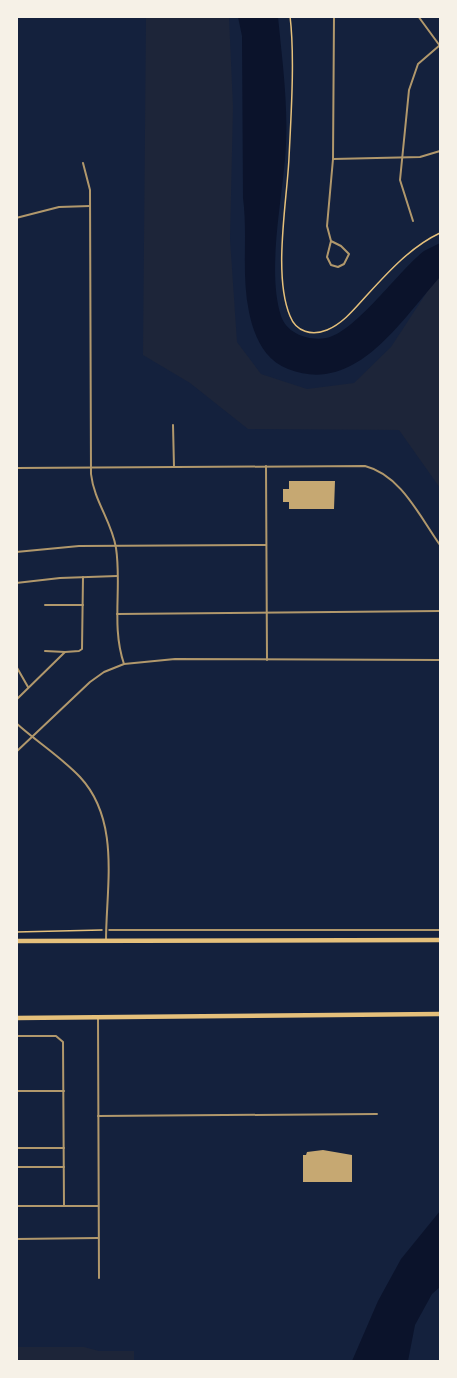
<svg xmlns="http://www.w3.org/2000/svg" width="457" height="1378" font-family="Montserrat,sans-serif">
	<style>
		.green { fill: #1d2539 }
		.water { fill: #0b132b }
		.building { fill: #c6a872 }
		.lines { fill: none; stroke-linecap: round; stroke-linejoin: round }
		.path { stroke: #e5c07b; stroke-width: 1.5 }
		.minor { stroke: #b1986c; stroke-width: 2 }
		.trunk { stroke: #e5c07b; stroke-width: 4.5 }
	</style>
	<rect width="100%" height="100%" fill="#14213d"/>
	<!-- green -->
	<g class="green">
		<polygon points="146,17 229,17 233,107 230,239 237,342 261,374 307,389 354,383 391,347 440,272 440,488 399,430 248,429 190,383 143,355"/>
		<polygon points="16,1347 84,1347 99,1351 134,1351 134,1361 17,1361"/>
	</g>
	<!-- water -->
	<g class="water">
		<path d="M238,17H278C282,58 288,102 286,144C284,193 266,269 281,316C287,334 309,341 326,338C355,333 399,270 424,251C429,248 435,246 440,243V277C401,320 356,396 288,369C264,360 254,336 249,312C241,274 248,236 243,198L242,36Z"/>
		<polygon points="440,1211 440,1287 432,1294 415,1325 408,1361 352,1361 378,1301 401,1259"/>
	</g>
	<!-- building -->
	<g class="building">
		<polygon points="289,481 335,481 334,509 289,509 289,502 283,502 283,489 289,489"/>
		<polygon points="323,1150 352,1155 352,1182 303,1182 303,1155 306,1155 307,1152"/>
	</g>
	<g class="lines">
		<!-- path -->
		<g class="path">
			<path d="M290,16C295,57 291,116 289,158C287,201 273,276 290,316C296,332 312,336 327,330C344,323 356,307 368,294C389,271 412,246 440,233"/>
			<polyline points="109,930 440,930"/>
			<polyline points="16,932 102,930"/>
		</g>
		<!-- minor -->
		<g class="minor">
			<polyline points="418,16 440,46"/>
			<polyline points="333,159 420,157 440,151"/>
			<path d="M83,163L90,190L91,474C94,501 112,522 116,548C122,587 111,626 124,664"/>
			<polyline points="16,218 59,207 90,206"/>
			<polyline points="413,221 400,180 409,90 418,64 440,45"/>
			<polyline points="331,241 341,246 349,254 344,264 338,267 331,265 327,257 331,241 327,226 333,159 334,16"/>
			<polyline points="16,252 16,319"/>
			<polyline points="173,425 174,467"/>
			<polyline points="266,466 267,660"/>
			<path d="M16,468L365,466C401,475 420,517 440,545"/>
			<polyline points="16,552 79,546 266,545"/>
			<polyline points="16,583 60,578 117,576"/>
			<polyline points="45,605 83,605"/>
			<polyline points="117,614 440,611"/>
			<polyline points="45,651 65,652"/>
			<polyline points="16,666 28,687"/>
			<polyline points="16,700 65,652 79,651 82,649 83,577"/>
			<path d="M16,723C37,742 61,757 80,777C121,821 106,887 106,941"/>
			<polyline points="16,752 90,682 104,672 124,664 175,659 440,660"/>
			<polyline points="98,1018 99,1278"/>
			<polyline points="16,1036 56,1036 63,1042 64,1206"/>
			<polyline points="16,1091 64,1091"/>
			<polyline points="98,1116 377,1114"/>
			<polyline points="16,1148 64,1148"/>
			<polyline points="16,1167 64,1167"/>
			<polyline points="16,1206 98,1206"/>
			<polyline points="16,1239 98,1238"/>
		</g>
		<!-- trunk -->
		<g class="trunk">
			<polyline points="16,941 440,940"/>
			<polyline points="16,1018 440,1014"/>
		</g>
	</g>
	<!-- border -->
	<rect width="457" height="1378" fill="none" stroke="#f6f1e7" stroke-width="36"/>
</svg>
